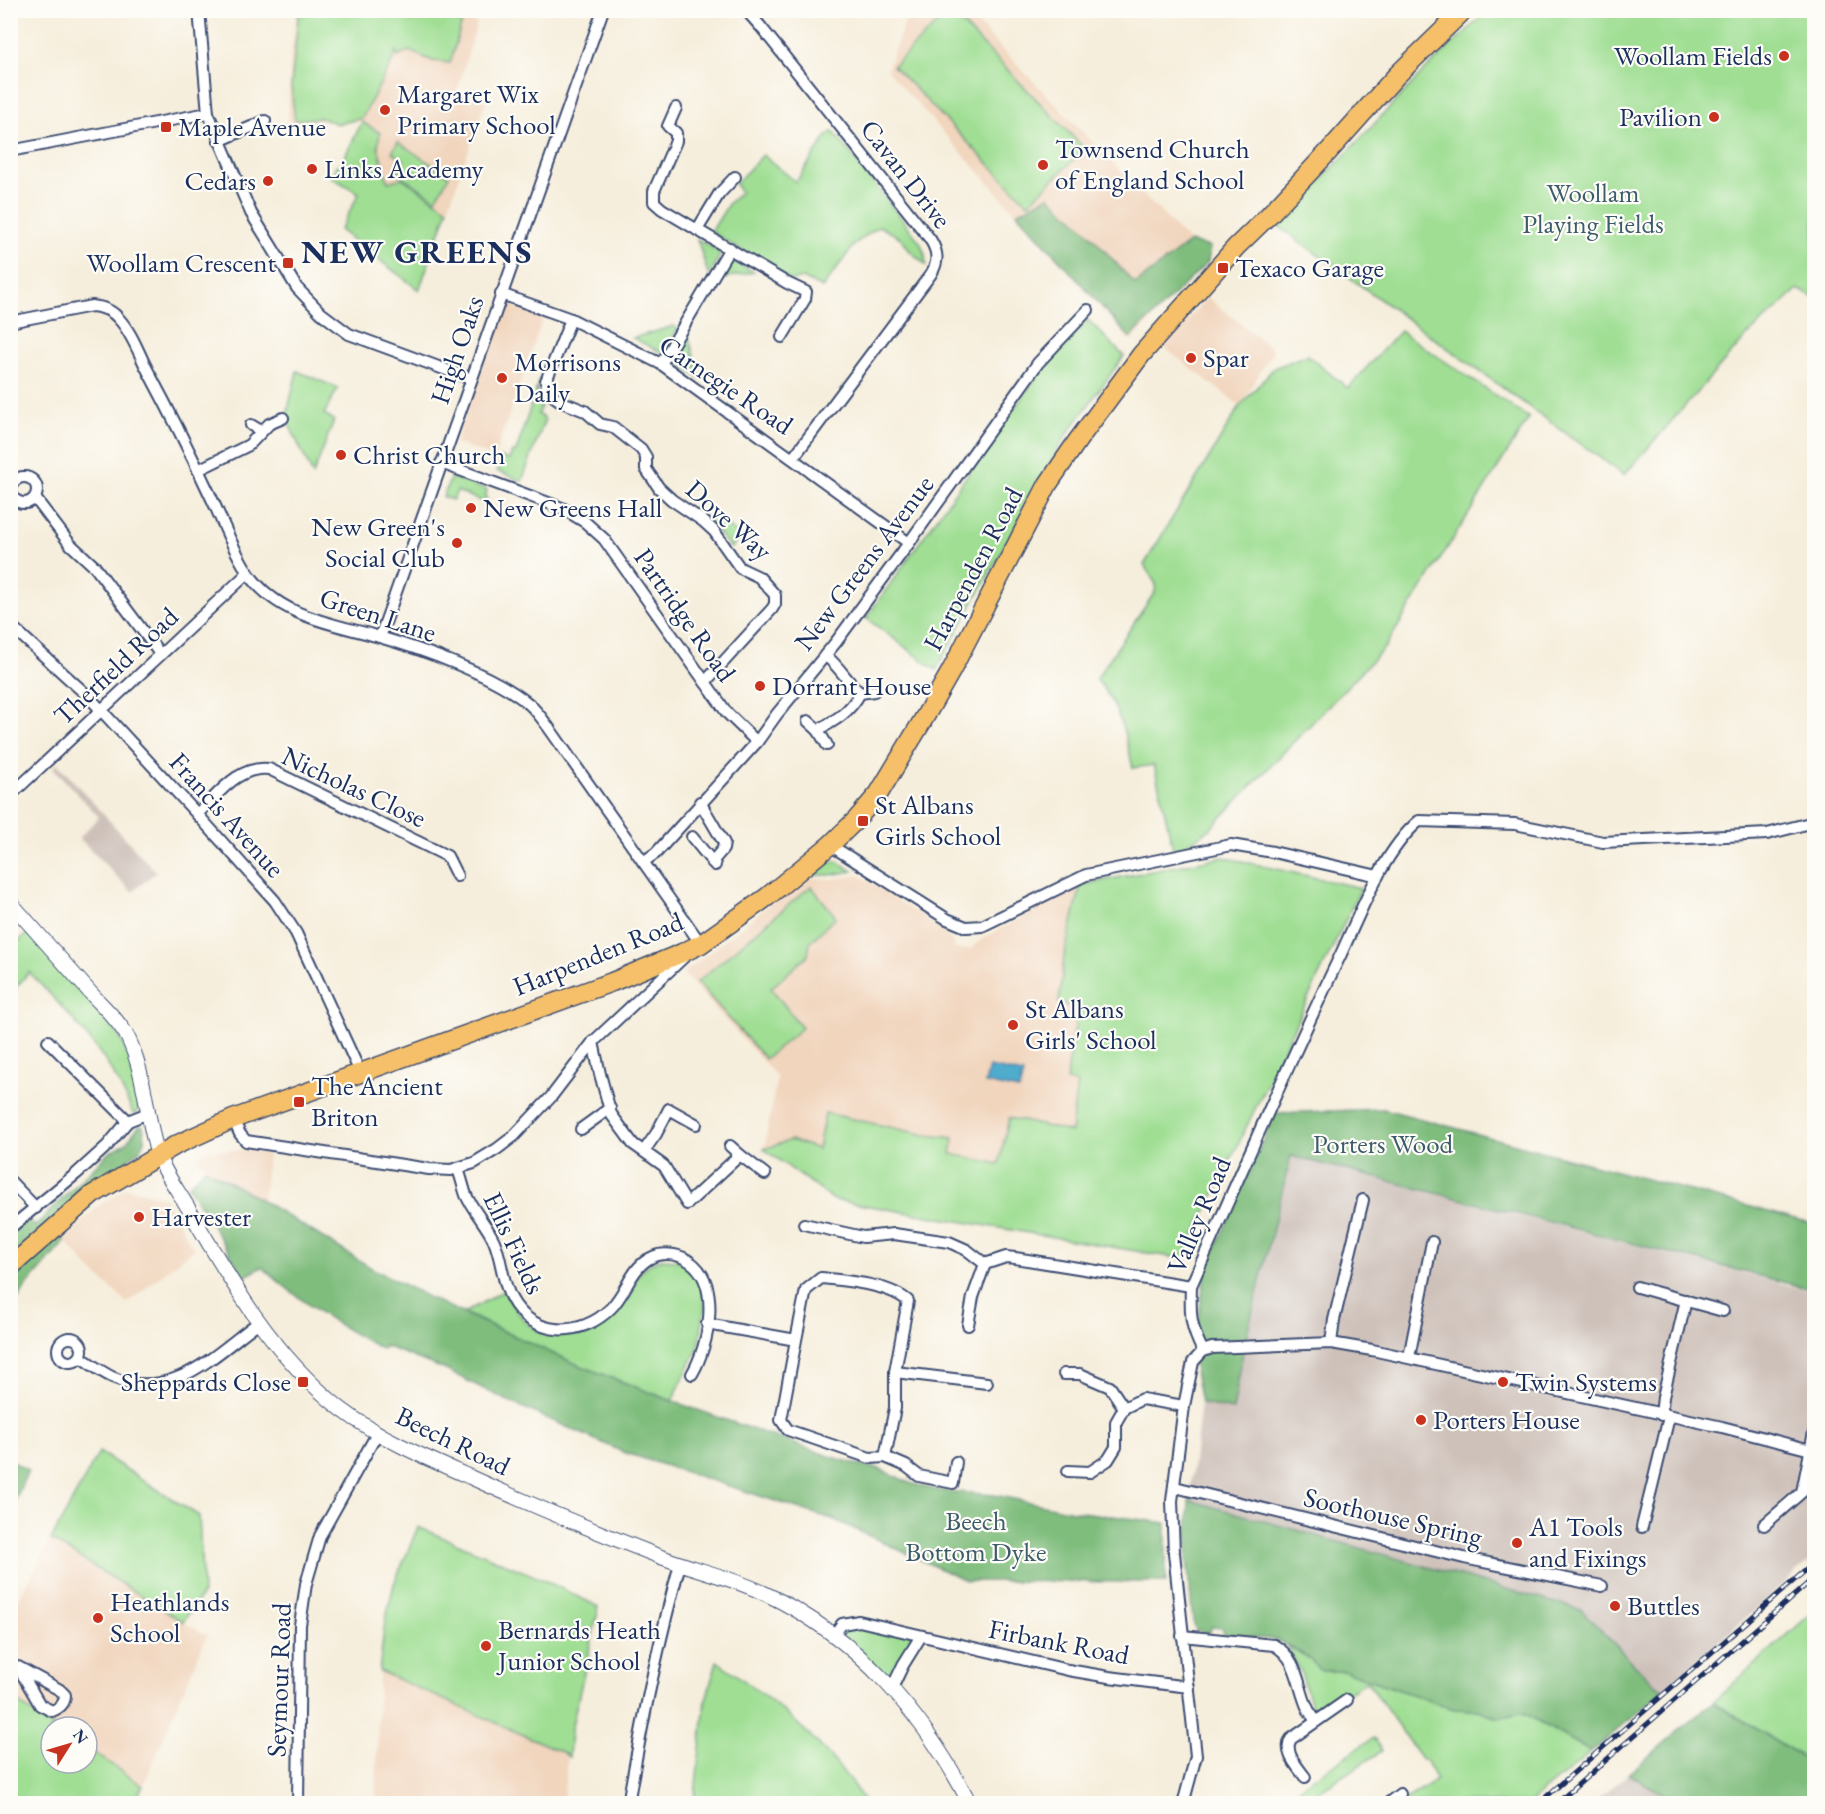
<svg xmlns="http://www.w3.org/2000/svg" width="1825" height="1814" font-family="'EB Garamond',serif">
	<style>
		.built { fill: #f1d5bd }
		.industrial { fill: #cec1ba }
		.green { fill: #9fde93; stroke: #5d8678; stroke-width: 1.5 }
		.forest { fill: #7fbd7d; stroke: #4d766e; stroke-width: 1.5 }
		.water { fill: #4faccd; stroke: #356e96; stroke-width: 1.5 }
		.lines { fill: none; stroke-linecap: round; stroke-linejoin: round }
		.minor-casing { stroke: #3c4c71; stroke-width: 14 }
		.tertiary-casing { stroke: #3c4c71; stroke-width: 16 }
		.primary-casing { stroke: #3c4c71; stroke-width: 21 }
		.minor { stroke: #fff; stroke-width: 10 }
		.tertiary { stroke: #fff; stroke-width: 14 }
		.primary { stroke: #f6c06b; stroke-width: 18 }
		.rail-casing { stroke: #1b2f5e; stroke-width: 5 }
		.rail { stroke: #fdfcf7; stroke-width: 3; stroke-dasharray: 9; stroke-linecap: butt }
		.poi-dot { fill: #c8321e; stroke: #fdfcf7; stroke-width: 2 }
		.labels { text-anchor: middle; stroke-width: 4.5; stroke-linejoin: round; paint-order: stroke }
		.poi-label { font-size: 27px; fill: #1b2f5e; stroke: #fdfcf7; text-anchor: start }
		.street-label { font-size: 27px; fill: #1b2f5e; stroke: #fdfcf7 }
		.park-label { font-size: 27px; fill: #3c5b6b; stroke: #fdfcf7 }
		.district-label { font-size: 33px; font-weight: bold; letter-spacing: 1.5px; fill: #1b2f5e; stroke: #fdfcf7 }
	</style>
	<rect width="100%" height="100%" fill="#fdfcf7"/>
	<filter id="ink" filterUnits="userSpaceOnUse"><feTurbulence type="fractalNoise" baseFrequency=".0167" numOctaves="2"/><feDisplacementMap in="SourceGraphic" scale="12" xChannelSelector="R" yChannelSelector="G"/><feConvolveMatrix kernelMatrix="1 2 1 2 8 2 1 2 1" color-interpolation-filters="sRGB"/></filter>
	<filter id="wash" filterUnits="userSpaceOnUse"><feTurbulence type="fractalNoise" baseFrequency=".008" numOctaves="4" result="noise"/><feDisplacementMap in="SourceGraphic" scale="24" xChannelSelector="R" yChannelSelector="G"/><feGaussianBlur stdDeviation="1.35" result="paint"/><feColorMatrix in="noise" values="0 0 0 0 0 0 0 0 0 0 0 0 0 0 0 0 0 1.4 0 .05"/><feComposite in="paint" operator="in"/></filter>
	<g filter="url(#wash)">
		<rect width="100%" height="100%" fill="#f6eedc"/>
		<!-- built -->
		<g class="built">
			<polygon points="297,11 440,11 477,23 457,91 486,101 448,209 402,178 388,182 378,147 380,133 362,122 327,119 288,124 291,55"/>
			<polygon points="909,11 965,11 1206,259 1131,341 887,70"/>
			<polygon points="1207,297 1273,350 1240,406 1165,348"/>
			<polygon points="506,303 543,318 494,457 455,443"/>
			<polygon points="1223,857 1361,888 1183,1259 834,1200 764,1149 777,1077 683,973 803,878 832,879 859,875 943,930 952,940 955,949 970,949 982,939 1081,885"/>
			<polygon points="207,1150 249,1150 268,1154 263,1201 205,1168 197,1157"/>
			<polygon points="126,1188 164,1197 194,1249 127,1303 88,1267 65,1241 83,1220 100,1205"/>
			<polygon points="99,1452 199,1516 203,1593 183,1622 207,1635 143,1786 87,1748 87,1727 55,1727 11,1698 11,1613"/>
			<polygon points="418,1527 544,1580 599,1607 571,1730 563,1803 376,1804 379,1671 385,1622 394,1584"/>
		</g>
		<!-- industrial -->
		<g class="industrial">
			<polygon points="57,763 156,872 132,892 79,838 99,817 53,768"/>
			<polygon points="1292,1157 1814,1292 1814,1557 1665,1690 1654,1684 1581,1610 1189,1500 1201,1403 1233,1409 1245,1348"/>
			<polygon points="1628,1774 1679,1803 1592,1804"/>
		</g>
		<!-- green -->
		<g class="green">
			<polygon points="1489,10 1814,11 1814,298 1798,289 1745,338 1624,475 1278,226 1424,71"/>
			<polygon points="299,11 427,11 462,22 450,63 433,61 409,51 397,57 396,50 393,60 362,118 338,124 320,118 295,120 291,86"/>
			<polygon points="950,11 1085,149 1028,204 893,66"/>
			<polygon points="362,122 380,133 378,147 388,182 402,178 448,209 419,290 340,230 359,193 331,177 337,165 340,166"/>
			<polygon points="833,131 920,242 925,255 926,265 910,251 901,238 879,226 855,244 822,288 803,278 791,281 711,232 729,203 741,192 735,184 763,155 796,182 827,136"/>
			<polygon points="398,142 449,176 436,199 397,173 404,160 392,152"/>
			<polygon points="697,239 719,251 720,255 709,276"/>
			<polygon points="731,260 754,272 715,280 728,261"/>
			<polygon points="1088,320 1124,356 1065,437 936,670 866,618 1043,368"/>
			<polygon points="674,326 678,329 664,350 660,352 633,338"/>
			<path d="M1400,331L1529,418L1385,647L1210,829L1174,853L1154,765L1133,768C1125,734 1120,706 1096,679L1155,592L1156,584L1144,565L1240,406L1274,368L1307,355L1348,388Z"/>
			<polygon points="683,334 689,338 700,378 671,359"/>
			<polygon points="297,371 338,388 324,414 334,420 313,475 286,418"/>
			<polygon points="539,380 536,401 542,404 538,414 545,419 522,481 497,471 501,457 509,460 512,452 516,452"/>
			<polygon points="451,477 487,490 485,499 487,499 486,503 457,491 453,500 443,497"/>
			<polygon points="710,513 741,536 731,548 709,523"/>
			<polygon points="1223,857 1361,888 1183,1259 834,1200 764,1149 791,1140 818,1149 825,1113 926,1135 954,1138 951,1154 999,1164 1009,1118 1071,1132 1077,1083 1066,1081 1078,1008 1059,1003 1064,956 1081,885"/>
			<polygon points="831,861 838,862 853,871 830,875 812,875"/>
			<polygon points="811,886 836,917 810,942 808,955 771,988 802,1028 765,1059 697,982"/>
			<path d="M30,931L114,1027C125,1044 145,1093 137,1113L133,1114C112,1058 70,1015 29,972L11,993V948Z"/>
			<path d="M660,1259L677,1260L691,1267L701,1281L705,1305L699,1346L672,1401L576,1364L464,1313L503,1291C511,1301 518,1315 528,1324C554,1348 600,1330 620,1307C637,1287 632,1270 660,1259Z"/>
			<polygon points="99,1452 199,1516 203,1593 183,1622 51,1540"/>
			<polygon points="418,1527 544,1580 599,1607 571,1730 569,1757 562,1752 379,1671 385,1622 394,1584"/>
			<polygon points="1814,1611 1814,1764 1713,1702"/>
			<polygon points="859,1621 921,1636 892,1688 833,1636 842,1624"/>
			<polygon points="1287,1647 1306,1656 1322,1671 1345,1671 1454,1709 1479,1710 1498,1718 1521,1713 1526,1714 1591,1752 1529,1803 1400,1803 1436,1780 1425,1760 1422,1760 1367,1681 1317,1712 1310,1703 1300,1669"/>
			<path d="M717,1661C773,1700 829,1744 865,1803H694L705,1703Z"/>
			<polygon points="10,1698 55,1727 51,1727 51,1763 87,1763 87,1748 143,1786 133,1803 11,1803"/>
			<polygon points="1373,1738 1382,1751 1305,1800 1300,1793 1299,1788"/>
		</g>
		<!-- forest -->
		<g class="forest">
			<polygon points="1049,196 1086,230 1135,284 1190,242 1210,247 1208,262 1130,338 1017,213"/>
			<polygon points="1384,1109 1814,1224 1814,1290 1291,1156 1244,1347 1233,1410 1201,1403 1193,1360 1205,1272 1275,1113"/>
			<polygon points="139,1126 143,1126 145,1139 139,1151 81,1196 11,1261 11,1233 27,1218 35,1226 108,1153 126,1143"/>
			<path d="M205,1168L263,1201L373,1269L436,1301L576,1364L672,1401L829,1456L863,1466L877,1468L910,1483L936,1490L994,1495L1073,1511L1166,1523V1582L966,1581L835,1520L623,1452L504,1399L446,1370L385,1346L382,1349C339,1327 297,1299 262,1267L244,1277L188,1186Z"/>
			<polygon points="58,1234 65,1241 25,1288 11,1311 11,1282"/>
			<polygon points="11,1461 28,1470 11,1510"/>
			<polygon points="1189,1500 1581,1610 1654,1684 1665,1690 1591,1752 1526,1714 1521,1713 1498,1718 1479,1710 1454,1709 1345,1671 1322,1671 1306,1656 1277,1640 1223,1634 1223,1628 1211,1627 1210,1633 1196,1630 1193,1621 1187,1560"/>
			<polygon points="1713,1702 1814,1764 1814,1803 1679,1803 1628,1774"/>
		</g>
		<!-- water -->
		<polygon class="water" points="989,1067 1023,1074 1019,1090 985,1083"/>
	</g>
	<g filter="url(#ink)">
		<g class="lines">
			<defs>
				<g id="minor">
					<polyline points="199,10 208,113 251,213 297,288 321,313 349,334 471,379"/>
					<path d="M746,10L761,27L930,239C938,252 939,261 931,274L793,458"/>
					<polyline points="676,108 668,126 676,133 676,141 654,191 654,202 662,209 787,283 806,292 805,299 782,337"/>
					<polyline points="219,141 265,121"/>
					<polyline points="10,151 208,113"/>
					<polyline points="697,230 719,194 735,177"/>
					<polyline points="501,294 571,319 661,364 909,543"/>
					<polyline points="571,319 546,381 548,392 562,402 585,411 600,424 613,427 641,449 646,457 646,469 659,488 672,500 703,521 714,531 740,568 759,577 775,595 775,604 772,609 705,682"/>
					<path d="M10,322L92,306C103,307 112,310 119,319C132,333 139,354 148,371C170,412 191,454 211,497C223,522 233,551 249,574C278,616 330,623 376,636C421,649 493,674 529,704C537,711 543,720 549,728L701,944"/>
					<polyline points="661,364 730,248"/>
					<polyline points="251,425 261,431"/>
					<polyline points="441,463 562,508 585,522 604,539 727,713 757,742"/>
					<polyline points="198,470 249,445 269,424 283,418"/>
					<circle cx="24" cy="490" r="13"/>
					<polyline points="35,498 70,544 95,567 160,654"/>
					<polyline points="10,625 89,697 197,814 275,901 296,933 360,1072"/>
					<polyline points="380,637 603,10"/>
					<path d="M825,655C839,666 847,681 860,693"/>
					<polyline points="860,693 874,691"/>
					<path d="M808,721L818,730C836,720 850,712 860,693"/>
					<polyline points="818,730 827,745"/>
					<polyline points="15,791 248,573"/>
					<polyline points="700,802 724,843 723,849 712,862"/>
					<path d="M197,814C218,795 238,765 269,769L447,856L457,876"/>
					<polyline points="692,837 715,865"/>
					<polyline points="830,845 947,919 966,927 982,926 1086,875 1231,845 1273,852 1378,876"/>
					<polyline points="643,862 656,853 757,742 777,714 836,642 909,543 1038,363 1088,310"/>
					<polyline points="48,1041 128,1121"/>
					<polyline points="593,1042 600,1074 611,1114 633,1144 664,1166 687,1204 740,1155 765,1174"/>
					<polyline points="233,1119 240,1134 246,1141 429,1169 451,1170 474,1163 497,1149 514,1136 551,1097 593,1042 684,957"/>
					<polyline points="581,1129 610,1108"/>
					<polyline points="730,1146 740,1155"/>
					<polyline points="644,1151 656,1134 669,1109 696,1124"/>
					<path d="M458,1169C461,1177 463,1186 466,1195C473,1211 487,1225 494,1241C502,1260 502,1281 511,1298C532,1338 582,1338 611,1308C628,1291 632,1262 658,1255C668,1253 680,1255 689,1261C722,1283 709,1345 692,1374"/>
					<polyline points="10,1181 36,1208"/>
					<polyline points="804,1224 863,1237 894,1234 949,1242 967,1250 985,1264"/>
					<polyline points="10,1228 76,1174 107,1146 128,1121 148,1113"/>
					<polyline points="985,1264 1006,1257 1015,1258 1191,1286"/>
					<polyline points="1637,1287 1723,1311"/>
					<path d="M707,1324L796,1340L806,1290L821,1278C847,1281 889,1284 908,1301L895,1372V1408L885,1457L870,1458L788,1430L781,1420L796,1340"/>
					<polyline points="968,1325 973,1297 985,1264"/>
					<circle cx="70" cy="1350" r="12"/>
					<polyline points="1331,1343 1334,1320 1363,1200"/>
					<path d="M1203,1351C1190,1327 1190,1313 1191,1286C1240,1175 1288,1064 1341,954C1360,913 1384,850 1419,821L1515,824L1603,842L1767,834L1814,822"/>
					<path d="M80,1357C90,1363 101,1372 112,1377C171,1403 214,1355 259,1322"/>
					<polyline points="1409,1357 1432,1242"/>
					<polyline points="895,1372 987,1383"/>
					<polyline points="1064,1374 1080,1374 1110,1387 1124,1408"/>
					<polyline points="1661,1415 1663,1397 1686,1300"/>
					<polyline points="885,1457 906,1466 919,1476 953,1483 956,1462"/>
					<polyline points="1068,1471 1090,1472 1108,1460 1116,1447 1116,1422 1124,1408 1142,1399 1184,1406"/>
					<polyline points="1175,1487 1464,1558 1602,1586"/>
					<polyline points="1764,1525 1802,1492 1814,1432"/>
					<polyline points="1642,1527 1669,1417"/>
					<polyline points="833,1636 842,1624 859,1621 1068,1670 1109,1677 1189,1687"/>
					<path d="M1182,1636L1274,1645C1299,1659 1297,1686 1308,1709C1310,1713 1314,1718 1316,1721"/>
					<path d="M18,1667L60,1690L65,1695C65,1704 60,1708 52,1711L40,1705Z"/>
					<polyline points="892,1688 903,1665 921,1636"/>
					<path d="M1305,1777C1297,1766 1283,1752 1291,1739L1347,1700"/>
					<polyline points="298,1804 300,1625 306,1584 320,1536 378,1432"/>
					<path d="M628,1804C642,1722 658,1643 680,1564"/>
					<polyline points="1183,1804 1196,1756 1174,1553 1172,1501 1184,1406 1193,1362 1203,1351 1212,1348 1331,1343 1372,1350 1722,1427 1811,1450"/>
					<polyline points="1387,1804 1400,1794"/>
				</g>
				<path id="tertiary" d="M10,902C36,931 62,961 88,990C101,1005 119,1020 128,1038C145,1073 146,1114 157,1152C163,1171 177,1189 187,1206C229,1279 273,1356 341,1409C379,1438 426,1458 470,1477C533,1506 597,1532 661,1557C696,1570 733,1578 766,1594C856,1636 925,1715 970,1804"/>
				<polyline id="primary" points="10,1267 92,1195 176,1145 233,1119 612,982 682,953 701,944 767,897 830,845 856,820 879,793 923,720 951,671 1048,484 1078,440 1141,355 1236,247 1268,216 1329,151 1396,76 1464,10"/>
			</defs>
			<!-- minor casing -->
			<use href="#minor" class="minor-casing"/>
			<!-- tertiary casing -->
			<use href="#tertiary" class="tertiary-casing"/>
			<!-- primary casing -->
			<use href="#primary" class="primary-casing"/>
			<!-- minor -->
			<use href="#minor" class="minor"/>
			<!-- tertiary -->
			<use href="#tertiary" class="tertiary"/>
			<!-- primary -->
			<use href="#primary" class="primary"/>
			<defs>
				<g id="rail">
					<polyline points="1538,1804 1814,1563"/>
					<polyline points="1556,1804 1814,1578"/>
				</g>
			</defs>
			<!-- rail casing -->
			<use href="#rail" class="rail-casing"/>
			<!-- rail -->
			<use href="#rail" class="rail"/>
		</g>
	</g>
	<!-- markers -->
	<g class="poi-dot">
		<circle cx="1784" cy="56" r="6"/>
		<circle cx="385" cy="110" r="6"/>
		<circle cx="1714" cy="117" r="6"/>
		<rect x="160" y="121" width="12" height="12" rx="3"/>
		<circle cx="1043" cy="165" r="6"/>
		<circle cx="312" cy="169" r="6"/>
		<circle cx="268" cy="181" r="6"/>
		<rect x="282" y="257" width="12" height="12" rx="3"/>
		<rect x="1217" y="262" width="12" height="12" rx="3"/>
		<circle cx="1191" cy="358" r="6"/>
		<circle cx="502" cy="378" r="6"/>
		<circle cx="341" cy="455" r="6"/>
		<circle cx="471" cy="508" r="6"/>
		<circle cx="457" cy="543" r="6"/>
		<circle cx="760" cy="686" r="6"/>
		<rect x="857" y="815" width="12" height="12" rx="3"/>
		<circle cx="1013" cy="1025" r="6"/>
		<rect x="293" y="1096" width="12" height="12" rx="3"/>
		<circle cx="139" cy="1217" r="6"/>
		<rect x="297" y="1376" width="12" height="12" rx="3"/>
		<circle cx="1503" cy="1382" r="6"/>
		<circle cx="1421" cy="1420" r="6"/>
		<circle cx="1517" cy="1543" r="6"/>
		<circle cx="1615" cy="1606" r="6"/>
		<circle cx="98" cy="1618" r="6"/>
		<circle cx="486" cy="1646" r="6"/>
	</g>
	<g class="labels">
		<!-- poi labels -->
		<g class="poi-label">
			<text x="1772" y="65" text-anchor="end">Woollam Fields</text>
			<text x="397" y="103">Margaret Wix<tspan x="397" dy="31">Primary School</tspan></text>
			<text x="1702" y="126" text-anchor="end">Pavilion</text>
			<text x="178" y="136">Maple Avenue</text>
			<text x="1055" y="158">Townsend Church<tspan x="1055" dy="31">of England School</tspan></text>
			<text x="324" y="178">Links Academy</text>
			<text x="256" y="190" text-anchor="end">Cedars</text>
			<text x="276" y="272" text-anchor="end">Woollam Crescent</text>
			<text x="1235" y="277">Texaco Garage</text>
			<text x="1203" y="367">Spar</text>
			<text x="514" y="371">Morrisons<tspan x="514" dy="31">Daily</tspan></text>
			<text x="353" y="464">Christ Church</text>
			<text x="483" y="517">New Greens Hall</text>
			<text x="445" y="536" text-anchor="end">New Green's<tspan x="445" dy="31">Social Club</tspan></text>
			<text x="772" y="695">Dorrant House</text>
			<text x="875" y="814">St Albans<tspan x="875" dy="31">Girls School</tspan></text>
			<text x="1025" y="1018">St Albans<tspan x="1025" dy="31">Girls' School</tspan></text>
			<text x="311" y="1095">The Ancient<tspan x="311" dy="31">Briton</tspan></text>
			<text x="151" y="1226">Harvester</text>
			<text x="291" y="1391" text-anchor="end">Sheppards Close</text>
			<text x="1515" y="1391">Twin Systems</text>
			<text x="1433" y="1429">Porters House</text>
			<text x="1529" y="1536">A1 Tools<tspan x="1529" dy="31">and Fixings</tspan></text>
			<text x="110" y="1611">Heathlands<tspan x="110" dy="31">School</tspan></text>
			<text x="1627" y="1615">Buttles</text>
			<text x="498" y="1639">Bernards Heath<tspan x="498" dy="31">Junior School</tspan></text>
		</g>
		<!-- street labels -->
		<g class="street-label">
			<text transform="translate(906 174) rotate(52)" y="9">Cavan Drive</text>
			<text transform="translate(457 350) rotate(-71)" y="9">High Oaks</text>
			<text transform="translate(726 385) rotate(34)" y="9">Carnegie Road</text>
			<text transform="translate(729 520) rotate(42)" y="9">Dove Way</text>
			<text transform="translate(864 563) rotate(-53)" y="9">New Greens Avenue</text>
			<text transform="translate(973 569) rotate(-62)" y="9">Harpenden Road</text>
			<text transform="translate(378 615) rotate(18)" y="9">Green Lane</text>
			<text transform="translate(685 615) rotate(55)" y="9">Partridge Road</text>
			<text transform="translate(116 666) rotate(-43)" y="9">Therfield Road</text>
			<text transform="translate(354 787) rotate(25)" y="9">Nicholas Close</text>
			<text transform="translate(227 815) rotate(48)" y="9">Francis Avenue</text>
			<text transform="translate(598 954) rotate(-22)" y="9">Harpenden Road</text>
			<text transform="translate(1199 1215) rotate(-67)" y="9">Valley Road</text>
			<text transform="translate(514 1243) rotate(65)" y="9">Ellis Fields</text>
			<text transform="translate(453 1441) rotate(26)" y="9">Beech Road</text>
			<text transform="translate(1393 1517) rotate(13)" y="9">Soothouse Spring</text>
			<text transform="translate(1059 1642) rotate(11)" y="9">Firbank Road</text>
			<text transform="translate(279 1680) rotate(-88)" y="9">Seymour Road</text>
		</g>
		<!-- park labels -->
		<g class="park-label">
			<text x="1593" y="202">Woollam<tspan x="1593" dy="31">Playing Fields</tspan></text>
			<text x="1383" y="1153">Porters Wood</text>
			<text x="976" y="1530">Beech<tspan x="976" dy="31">Bottom Dyke</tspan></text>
		</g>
		<!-- district labels -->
		<g class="district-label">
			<text x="417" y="263">NEW GREENS</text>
		</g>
	</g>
	<!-- margin -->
	<rect width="1825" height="1814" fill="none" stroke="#fdfcf7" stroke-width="36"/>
	<!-- north arrow -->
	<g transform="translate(69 1745) rotate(53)"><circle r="28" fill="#fdfcf7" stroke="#a3aaba" stroke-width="1.5"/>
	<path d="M0-4.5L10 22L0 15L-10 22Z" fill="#c8321e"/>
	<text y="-9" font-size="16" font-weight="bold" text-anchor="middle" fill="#1b2f5e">N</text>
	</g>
</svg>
